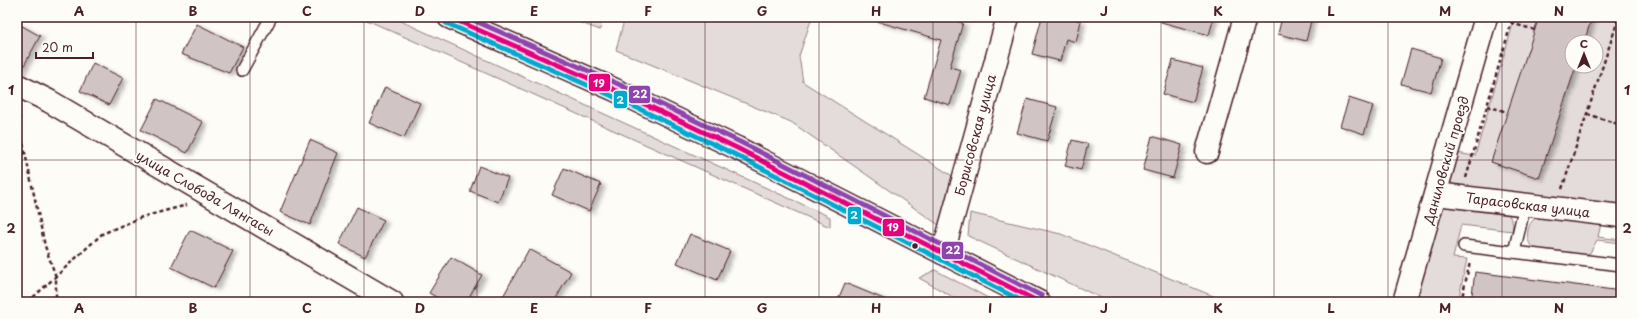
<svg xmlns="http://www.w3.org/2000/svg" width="1638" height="319" font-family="'Playpen Sans',sans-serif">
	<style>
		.green { fill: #e3dcda; stroke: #967e82; fill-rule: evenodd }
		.building { fill: #d0c5c4; stroke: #4a1f2b; filter: url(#shadow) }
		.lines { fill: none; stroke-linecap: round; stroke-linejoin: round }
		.lane-casing { stroke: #4a1f2b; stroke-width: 14 }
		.street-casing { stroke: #4a1f2b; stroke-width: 25 }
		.secondary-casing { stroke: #4a1f2b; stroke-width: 25 }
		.path { stroke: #4a1f2b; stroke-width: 2.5; stroke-dasharray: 4 3; stroke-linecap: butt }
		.lane { stroke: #fdfcf7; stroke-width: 11 }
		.street { stroke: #fdfcf7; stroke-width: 22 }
		.secondary { stroke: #fdfcf7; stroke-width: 22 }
		.bus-1-casing { stroke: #fdfcf7; stroke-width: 8 }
		.bus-2-casing { stroke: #fdfcf7; stroke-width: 8 }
		.bus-3-casing { stroke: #fdfcf7; stroke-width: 8 }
		.bus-1 { stroke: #e5007d; stroke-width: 5 }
		.bus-2 { stroke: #00a9ce; stroke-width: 5 }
		.bus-3 { stroke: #8e44ad; stroke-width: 5 }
		.grid { fill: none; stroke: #4a1f2b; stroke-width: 1; stroke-opacity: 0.55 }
		.bus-dot { fill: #4a1f2b; stroke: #fdfcf7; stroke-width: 1.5 }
		.labels { text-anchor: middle; stroke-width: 3.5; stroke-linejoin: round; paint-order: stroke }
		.street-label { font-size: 13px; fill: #4a1f2b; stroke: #fdfcf7 }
		.line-badge { stroke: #fdfcf7; stroke-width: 1.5 }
		.badge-label { font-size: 11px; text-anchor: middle; font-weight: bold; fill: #fff }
		.neatline { fill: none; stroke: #4a1f2b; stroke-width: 1.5 }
		.grid-label { font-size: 13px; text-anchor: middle; font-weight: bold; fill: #4a1f2b }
	</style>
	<defs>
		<filter id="shadow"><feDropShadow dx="4.5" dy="2.5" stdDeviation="2" flood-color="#0004"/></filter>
	</defs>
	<rect width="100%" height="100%" fill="#fdfcf7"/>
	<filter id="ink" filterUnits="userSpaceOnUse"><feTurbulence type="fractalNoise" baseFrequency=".025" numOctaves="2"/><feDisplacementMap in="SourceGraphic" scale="8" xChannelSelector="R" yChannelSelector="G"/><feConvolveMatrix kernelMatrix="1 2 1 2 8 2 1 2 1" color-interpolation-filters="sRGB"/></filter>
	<g filter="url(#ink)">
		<!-- green -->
		<g class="green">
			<polygon points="360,17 392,17 830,217 830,227"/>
			<polygon points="565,17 602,17 600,30"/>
			<polygon points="625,17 812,17 799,56 803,82 954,177 943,228 791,122 616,50"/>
			<path d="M1515,17H1621V208L1456,187L1449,180L1456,153L1475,156ZM1572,42H1596V66H1572Z"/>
			<polygon points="1446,205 1508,213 1513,224 1512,231 1461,225 1453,258 1467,259 1458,302 1432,300 1432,302 1412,302 1442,207"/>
			<polygon points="970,213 1061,234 1228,302 1110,302 968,236"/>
			<path d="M1537,217L1601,223L1598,237L1621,240V243L1597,240L1590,253L1581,256L1534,249C1524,241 1526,223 1537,217Z"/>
			<polygon points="935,270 994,301 997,302 962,302 919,278"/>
		</g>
		<!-- building -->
		<g class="building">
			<polygon points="877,17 941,17 963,23 950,67 961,70 950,105 924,97 941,40 876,21"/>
			<polygon points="1042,17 1067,17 1081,21 1076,42 1066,39 1060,61 1032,54"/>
			<polygon points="1162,17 1214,17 1209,35 1161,22"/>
			<polygon points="1282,17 1312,17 1306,41 1278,34"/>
			<polygon points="1539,17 1592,17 1584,42 1572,42 1572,66 1576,66 1539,178 1491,162"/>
			<polygon points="17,23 40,36 20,73 17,73"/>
			<polygon points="197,24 243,47 229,73 181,54"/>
			<polygon points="1411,49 1441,58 1431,92 1401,84"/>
			<polygon points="1173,60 1203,68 1193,102 1163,94"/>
			<polygon points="93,63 123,78 109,105 80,91"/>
			<polygon points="385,87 420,103 404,138 369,123"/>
			<polygon points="1349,98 1373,106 1364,134 1340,126"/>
			<polygon points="157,99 203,122 187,153 141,130"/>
			<polygon points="1027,99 1057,107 1047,141 1017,133"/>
			<polygon points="1152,136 1182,145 1173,178 1143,170"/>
			<polygon points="310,140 338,153 310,225 280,212"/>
			<polygon points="1072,140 1088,144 1081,170 1065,166"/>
			<polygon points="479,166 508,178 498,202 470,191"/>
			<polygon points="564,168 601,184 589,211 552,195"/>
			<polygon points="357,207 384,220 365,257 339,244"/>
			<polygon points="190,230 233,251 214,288 171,267"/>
			<polygon points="690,234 730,251 717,280 677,263"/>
			<polygon points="529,249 571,272 554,302 500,302"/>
			<polygon points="451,257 482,275 466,302 445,302 429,293"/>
			<polygon points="1475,272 1621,291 1621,302 1471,302"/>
			<polygon points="845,283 891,302 837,302"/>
		</g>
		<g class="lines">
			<defs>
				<g id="lane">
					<polyline points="242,70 271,17"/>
					<polyline points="1464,246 1621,265"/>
					<polyline points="1514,252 1525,205"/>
				</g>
				<g id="street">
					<polyline points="17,85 49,101 392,302"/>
					<polyline points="1207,152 1245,17"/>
					<polyline points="1436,194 1621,216"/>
					<polyline points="943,253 1008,17"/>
					<polyline points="1404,302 1486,17"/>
				</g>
				<polyline id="secondary" points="449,17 613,89 737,148 1039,302"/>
			</defs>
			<!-- lane casing -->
			<use href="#lane" class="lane-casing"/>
			<!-- street casing -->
			<use href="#street" class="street-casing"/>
			<!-- secondary casing -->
			<use href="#secondary" class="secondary-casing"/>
			<!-- path -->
			<g class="path">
				<polyline points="1511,23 1535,30"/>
				<polyline points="1487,106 1507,112"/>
				<polyline points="19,109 21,134 45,246 56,277 56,302"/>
				<polyline points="1587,114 1621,125"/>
				<polyline points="1466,178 1513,17"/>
				<polyline points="1562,189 1619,17"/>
				<polyline points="28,302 102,234 142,217 187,205"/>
				<polyline points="1461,302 1470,262"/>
			</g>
			<!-- lane -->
			<use href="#lane" class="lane"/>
			<!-- street -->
			<use href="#street" class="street"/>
			<!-- secondary -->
			<use href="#secondary" class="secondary"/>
			<defs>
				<polyline id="bus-1" points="449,17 613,89 737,148 1039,302"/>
				<polyline id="bus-2" points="446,23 610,95 734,154 1024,302"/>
				<polyline id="bus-3" points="466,17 616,83 740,142 1042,296"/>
			</defs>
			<!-- bus-1 casing -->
			<use href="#bus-1" class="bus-1-casing"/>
			<!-- bus-2 casing -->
			<use href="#bus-2" class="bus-2-casing"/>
			<!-- bus-3 casing -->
			<use href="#bus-3" class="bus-3-casing"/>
			<!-- bus-1 -->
			<use href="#bus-1" class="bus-1"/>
			<!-- bus-2 -->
			<use href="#bus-2" class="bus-2"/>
			<!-- bus-3 -->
			<use href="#bus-3" class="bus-3"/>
		</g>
	</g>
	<!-- grid -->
	<path class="grid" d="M136,17V302M250,17V302M364,17V302M477,17V302M591,17V302M705,17V302M819,17V302M933,17V302M1047,17V302M1161,17V302M1274,17V302M1388,17V302M1502,17V302M17,160H1621"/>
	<!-- markers -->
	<circle class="bus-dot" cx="915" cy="246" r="3.5"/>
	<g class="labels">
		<!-- street labels -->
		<g class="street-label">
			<text transform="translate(975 135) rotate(-75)" y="5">Борисовская улица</text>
			<text transform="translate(1446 160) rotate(-74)" y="5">Даниловский проезд</text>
			<text transform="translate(205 193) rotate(30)" y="5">улица Слобода Лянгасы</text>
			<text transform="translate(1528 205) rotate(7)" y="5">Тарасовская улица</text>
		</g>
	</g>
	<g class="line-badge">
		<rect x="588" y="73" width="23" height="19" rx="4" fill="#e5007d"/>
		<rect x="628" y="85" width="23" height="19" rx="4" fill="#8e44ad"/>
		<rect x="613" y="90" width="15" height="19" rx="4" fill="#00a9ce"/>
		<rect x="847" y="206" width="15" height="19" rx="4" fill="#00a9ce"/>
		<rect x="882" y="218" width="23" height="19" rx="4" fill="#e5007d"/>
		<rect x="941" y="241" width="23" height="19" rx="4" fill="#8e44ad"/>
	</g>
	<g class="badge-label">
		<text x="599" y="87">19</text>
		<text x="640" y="98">22</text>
		<text x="620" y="104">2</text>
		<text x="854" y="219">2</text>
		<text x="893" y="231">19</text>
		<text x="953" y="254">22</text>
	</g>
	<!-- margin -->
	<rect width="1638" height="319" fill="none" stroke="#fdfcf7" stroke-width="44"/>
	<!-- north arrow -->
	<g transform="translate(1584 54)"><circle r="19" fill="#fdfcf7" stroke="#b5a4a5"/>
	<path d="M0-3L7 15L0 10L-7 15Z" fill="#4a1f2b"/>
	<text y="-6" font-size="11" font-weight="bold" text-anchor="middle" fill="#4a1f2b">С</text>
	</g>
	<!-- scale -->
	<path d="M36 52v6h57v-6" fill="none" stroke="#4a1f2b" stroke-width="2"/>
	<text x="42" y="52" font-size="12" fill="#4a1f2b" stroke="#fdfcf7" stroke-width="3" paint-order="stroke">20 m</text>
	<rect x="22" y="22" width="1594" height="275" class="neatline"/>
	<g class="grid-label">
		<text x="79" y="16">A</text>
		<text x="193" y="16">B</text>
		<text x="307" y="16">C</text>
		<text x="420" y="16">D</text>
		<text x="534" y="16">E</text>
		<text x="648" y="16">F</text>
		<text x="762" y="16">G</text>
		<text x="876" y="16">H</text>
		<text x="990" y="16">I</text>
		<text x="1104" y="16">J</text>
		<text x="1218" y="16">K</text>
		<text x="1331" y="16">L</text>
		<text x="1445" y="16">M</text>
		<text x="1559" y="16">N</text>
		<text x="11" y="95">1</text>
		<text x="1627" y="95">1</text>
		<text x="11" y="233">2</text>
		<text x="1627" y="233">2</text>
		<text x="79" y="313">A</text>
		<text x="193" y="313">B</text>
		<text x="307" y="313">C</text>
		<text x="420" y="313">D</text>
		<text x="534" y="313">E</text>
		<text x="648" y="313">F</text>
		<text x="762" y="313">G</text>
		<text x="876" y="313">H</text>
		<text x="990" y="313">I</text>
		<text x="1104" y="313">J</text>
		<text x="1218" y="313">K</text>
		<text x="1331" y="313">L</text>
		<text x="1445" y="313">M</text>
		<text x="1559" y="313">N</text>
	</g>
</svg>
